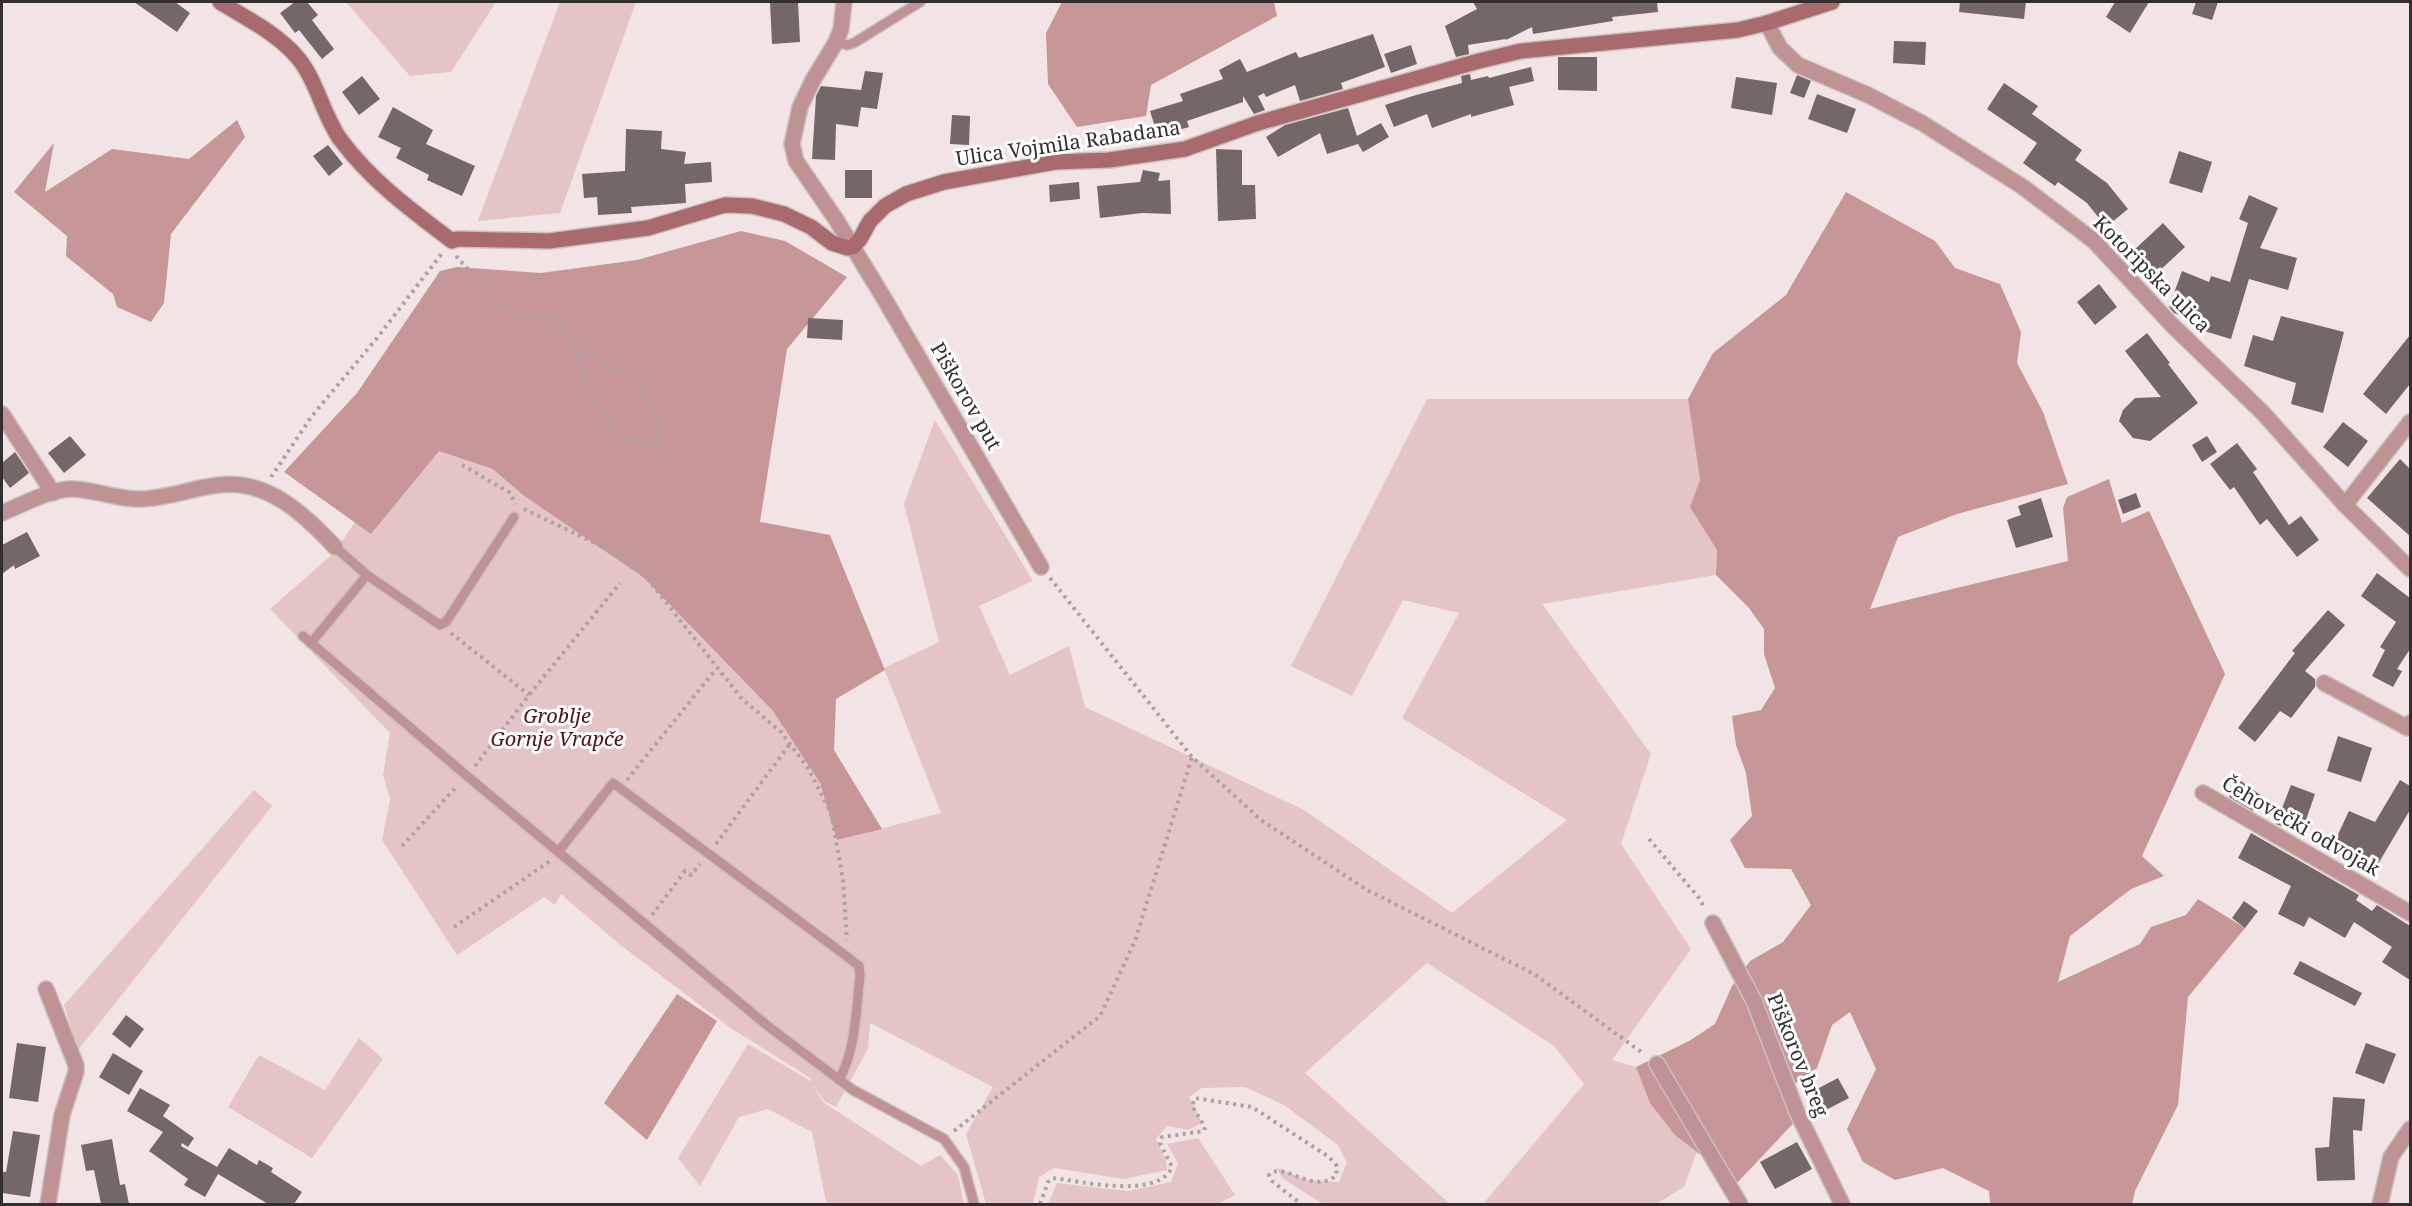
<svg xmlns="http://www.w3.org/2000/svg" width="2412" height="1206" font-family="'Noto Serif',serif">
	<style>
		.green { fill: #e5c4c5 }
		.forest { fill: #c69698 }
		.building { fill: #736767 }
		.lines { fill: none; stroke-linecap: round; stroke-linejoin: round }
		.lane-casing { stroke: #ccc0c0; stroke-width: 12 }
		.street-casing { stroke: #ccc0c0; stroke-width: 18 }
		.secondary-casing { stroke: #ccc0c0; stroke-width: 18 }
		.path { stroke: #aca2a2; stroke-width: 4; stroke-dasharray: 3 4.5; stroke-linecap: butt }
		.lane { stroke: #bf9396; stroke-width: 9 }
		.street { stroke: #bf9396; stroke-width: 15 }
		.secondary { stroke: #a86a6e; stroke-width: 15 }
		.labels { text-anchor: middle; stroke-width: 6; stroke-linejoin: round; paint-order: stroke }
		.street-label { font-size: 20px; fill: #342f2f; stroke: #fff }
		.park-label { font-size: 20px; font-style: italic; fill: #4e121c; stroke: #fff }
	</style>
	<rect width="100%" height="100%" fill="#f2e4e4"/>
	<!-- green -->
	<g class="green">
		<polygon points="346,2 496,2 451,72 410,76"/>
		<polygon points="560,2 636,2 560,213 478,221"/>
		<path d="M1427,399H1688L1700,480L1691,507L1717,550L1716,575L1542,604L1651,754L1621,844L1691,949L1612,1060L1636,1067C1652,1107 1662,1125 1697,1152L1684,1187L1656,1204H1483L1584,1084L1554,1046L1427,963L1305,1073L1450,1204H1323L1282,1178L1277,1168L1307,1180L1339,1182L1347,1163L1338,1145L1284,1105L1245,1087L1202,1088L1189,1097L1202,1123L1188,1130L1167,1126L1156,1139L1166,1160L1167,1170L1123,1179L1054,1168L1039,1177L1033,1204H986L966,1134L993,1087L870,1023L868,1049L836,1107L824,1101L812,1084L823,1102L921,1166L940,1155L958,1175L964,1204H834L826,1202L812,1132L768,1109L739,1117L700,1186L678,1158L748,1044L812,1082L809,1077L729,1027L619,944L561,894L555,905L544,897L457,955L382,840L390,799L383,775L390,733L270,609L335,552L420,424L526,486L643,577L773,711L820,783L838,840L941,813L884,668L939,642L904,504L935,420L1033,581L979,606L1010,675L1069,646L1085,707L1304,810L1452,913L1567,820L1402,718L1459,613L1403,600L1352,696L1291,666Z"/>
		<polygon points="254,790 272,806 78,1050 64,1005"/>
		<polygon points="359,1038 383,1059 312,1158 228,1107 259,1055 325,1090"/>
		<polygon points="1198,1138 1235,1195 1218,1204 1048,1204 1057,1183 1128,1191 1171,1182 1178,1163 1167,1144"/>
	</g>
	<!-- forest -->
	<g class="forest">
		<polygon points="1062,2 1274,2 1277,16 1151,85 1146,116 1077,127 1048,84 1046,33"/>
		<polygon points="237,120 245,137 171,234 164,303 151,322 117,307 113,294 66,256 67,236 14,192 54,143 45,192 112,149 189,159"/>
		<polygon points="1846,192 1935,241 1955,268 2000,284 2021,332 2017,363 2043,412 2068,484 1957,514 1898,537 1870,609 2068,561 2063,508 2067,497 2109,479 2122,523 2149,511 2225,674 2142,856 2164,876 2131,889 2070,936 2058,982 2140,944 2151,927 2186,915 2198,899 2245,928 2188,997 2178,1105 2135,1191 2132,1204 1990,1204 1989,1191 1943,1168 1895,1180 1863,1162 1847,1129 1876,1069 1850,1012 1832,1025 1817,1068 1790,1087 1805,1111 1737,1183 1675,1135 1650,1103 1636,1067 1689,1041 1715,1024 1732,986 1750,961 1783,942 1811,905 1791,869 1745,868 1730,840 1752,816 1746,773 1736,745 1732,716 1761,710 1775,688 1764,654 1764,629 1749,608 1716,575 1717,550 1690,507 1700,480 1688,399 1713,353 1786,295"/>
		<polygon points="741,231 785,241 847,277 787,349 760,522 830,535 885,670 836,699 834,750 882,829 837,840 820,783 773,711 643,577 523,495 493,469 439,451 371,534 284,472 357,393 440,271 457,267 541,273 637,260"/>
		<polygon points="677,994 717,1021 647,1140 604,1103"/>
	</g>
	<!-- building -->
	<g class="building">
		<polygon points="134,2 175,2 190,13 177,32"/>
		<polygon points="295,2 307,2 318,15 312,20 334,49 322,59 299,30 295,33 280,13"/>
		<polygon points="770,2 798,2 800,42 772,44"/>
		<polygon points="1473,2 1657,2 1658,12 1612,17 1613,21 1533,34 1532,27 1506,40 1506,39 1468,45 1469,54 1456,57 1445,26 1477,9"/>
		<polygon points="1960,2 2026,2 2024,19 1959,12"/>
		<polygon points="2115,2 2149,2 2130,33 2106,17"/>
		<polygon points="2196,2 2218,2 2212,20 2192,14"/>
		<polygon points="1373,34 1385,67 1341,83 1343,89 1300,101 1295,85 1266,97 1264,93 1258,96 1265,110 1254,114 1243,96 1243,102 1187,121 1189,127 1158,136 1150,111 1183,101 1180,94 1223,79 1219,70 1240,59 1247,72 1296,52 1299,58"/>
		<polygon points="1894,41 1926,42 1925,65 1893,63"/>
		<polygon points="1411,45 1417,64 1391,73 1384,54"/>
		<polygon points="1558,57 1597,57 1597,91 1558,90"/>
		<polygon points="1531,67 1534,81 1509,87 1514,105 1471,117 1471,114 1432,128 1427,114 1394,127 1385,105 1416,95 1462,83 1461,76 1470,74 1471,80 1488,76 1489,78"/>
		<polygon points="865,71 883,73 877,109 861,107 858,127 836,124 835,160 812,159 816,96 821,86 861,90"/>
		<polygon points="1797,75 1811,81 1804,98 1790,93"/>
		<polygon points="362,76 380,99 359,115 342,92"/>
		<polygon points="1736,77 1777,83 1772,115 1731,108"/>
		<polygon points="2004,83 2038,106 2032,114 2082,150 2075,160 2107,183 2128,209 2106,227 2087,203 2058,182 2055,186 2023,163 2037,143 1987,109"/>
		<polygon points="1817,94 1856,109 1847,133 1808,119"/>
		<polygon points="393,107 433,130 426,144 475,166 462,196 427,180 429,175 396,158 401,148 378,137"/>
		<polygon points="1348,108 1357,136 1381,123 1389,137 1363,152 1358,144 1327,154 1320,133 1278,157 1266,137 1285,125"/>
		<polygon points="952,115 970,116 969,145 950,144"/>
		<polygon points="626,129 662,131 661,149 686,152 684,164 711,162 712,182 685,184 686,203 631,207 632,213 598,215 597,197 584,198 582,174 625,171"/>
		<polygon points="328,145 343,164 329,176 313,156"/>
		<polygon points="1216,149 1242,150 1242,185 1255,185 1256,219 1218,221"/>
		<polygon points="2179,151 2212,162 2202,193 2169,183"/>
		<rect x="845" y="170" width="27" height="28"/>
		<polygon points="1143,170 1160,173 1158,181 1170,180 1171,214 1142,213 1100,218 1097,186 1140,182"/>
		<polygon points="1079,182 1080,199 1050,202 1049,185"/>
		<polygon points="2249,195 2278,208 2260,248 2297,258 2288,290 2249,279 2231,339 2194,328 2197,321 2174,313 2169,307 2182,271 2209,282 2211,276 2230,282 2248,223 2239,219"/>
		<polygon points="2163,223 2185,247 2154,276 2132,252"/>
		<polygon points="2099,284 2117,307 2095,325 2077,302"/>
		<polygon points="2281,316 2344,332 2323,413 2291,404 2296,383 2244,366 2253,335 2273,341"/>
		<polygon points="808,318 843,320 842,340 807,338"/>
		<polygon points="2147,333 2170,363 2168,364 2198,403 2150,441 2133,438 2119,421 2123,410 2135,398 2161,397 2125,351"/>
		<polygon points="2410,335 2410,384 2386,414 2363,394"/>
		<polygon points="2343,422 2368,441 2348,467 2323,447"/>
		<polygon points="70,436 86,455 64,473 48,453"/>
		<polygon points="2207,436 2217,452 2202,462 2192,445"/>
		<polygon points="2237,443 2257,469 2253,472 2289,525 2301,516 2319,540 2297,557 2267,519 2260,525 2234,487 2230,490 2210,464"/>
		<polygon points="15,452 29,473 10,488 2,477 2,463"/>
		<polygon points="2400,459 2410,469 2410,536 2367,498"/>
		<polygon points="2136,493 2141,507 2123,514 2118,500"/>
		<polygon points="2041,498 2053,537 2016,548 2007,520 2021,515 2018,506"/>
		<polygon points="27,532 40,556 15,569 14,565 2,574 2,545"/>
		<polygon points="2377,573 2410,598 2410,649 2397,669 2402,671 2393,687 2372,676 2385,650 2380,647 2396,622 2361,596"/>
		<polygon points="2328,610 2345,625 2305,671 2315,679 2315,687 2291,718 2280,711 2255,742 2238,728 2295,653 2292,651"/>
		<polygon points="2338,736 2372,748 2361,782 2327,771"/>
		<polygon points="2400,780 2410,786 2410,810 2378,864 2362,855 2360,859 2332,847 2349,811 2375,822"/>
		<polygon points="2241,781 2263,797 2253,811 2229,797"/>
		<polygon points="2291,785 2315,794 2301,834 2276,824"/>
		<polygon points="2251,833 2359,895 2356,900 2372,911 2377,905 2410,926 2410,980 2382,962 2392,947 2354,922 2345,938 2309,917 2304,927 2278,914 2291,886 2238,858"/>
		<polygon points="2244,901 2258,911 2245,928 2232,918"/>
		<polygon points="2300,961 2362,993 2355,1006 2293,974"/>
		<polygon points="126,1015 144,1029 130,1048 112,1034"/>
		<polygon points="17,1043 46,1047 38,1102 9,1098"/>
		<polygon points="2366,1043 2396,1054 2384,1084 2355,1073"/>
		<polygon points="113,1053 143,1071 129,1095 99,1077"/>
		<polygon points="1838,1078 1849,1098 1826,1110 1815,1090"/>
		<polygon points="140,1088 170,1105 163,1116 194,1138 188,1147 182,1143 181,1146 217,1167 229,1148 257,1165 259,1160 273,1168 271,1172 302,1192 294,1204 268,1204 218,1174 205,1197 184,1185 188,1179 149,1151 163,1132 127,1111"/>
		<polygon points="2333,1097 2365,1099 2362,1131 2353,1130 2355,1180 2317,1181 2315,1148 2329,1147"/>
		<polygon points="13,1131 40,1135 30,1197 2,1193 2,1172 6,1172"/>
		<polygon points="112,1139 120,1185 125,1184 129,1204 101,1204 94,1170 86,1171 81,1145"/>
		<polygon points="1797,1142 1812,1169 1775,1189 1760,1162"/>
	</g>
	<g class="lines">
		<defs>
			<g id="lane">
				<polyline points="836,42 847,45 854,43 920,2"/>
				<polyline points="367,575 440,625 446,622 514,517"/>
				<polyline points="303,636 467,776 769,1027 853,1090 944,1139 964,1167 974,1204"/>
				<polyline points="311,643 367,575 335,547"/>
				<path d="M558,852L613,783L845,955L859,966L860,975C856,1010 856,1049 839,1080"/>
			</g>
			<g id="street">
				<polyline points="844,2 841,29 836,42 813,80 800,107 792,144 796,161 837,221 885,300 1041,567"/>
				<polyline points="1767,23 1780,48 1798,65 1868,95 1922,123 2023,187 2094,241 2171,324 2263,413 2345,505 2410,569"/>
				<polyline points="2,414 53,493"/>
				<polyline points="2345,505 2410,422"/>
				<path d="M2,513C22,505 48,490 71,489C93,489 116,499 138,499C167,499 191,488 219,485C268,479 305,515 335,547"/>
				<polyline points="2324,683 2408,728 2410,723"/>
				<polyline points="2203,793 2410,913"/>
				<polyline points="1713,923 1754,1001 1797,1112 1842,1204"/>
				<polyline points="46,989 76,1065 76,1072 62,1115 48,1204"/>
				<polyline points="1657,1064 1740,1204"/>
				<polyline points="2380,1204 2391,1157 2410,1129"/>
			</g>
			<path id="secondary" d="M220,2C246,18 278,34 298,58C317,81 323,115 340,139C371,181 411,210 452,241L457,239L549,241L648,228L725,205L752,206L784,214L811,227L832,243L848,248L853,247L860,239L870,221L885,206L906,194L944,182L1055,162L1109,160L1185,149L1258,123L1479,61L1521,51L1738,30L1767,23L1832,2"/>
		</defs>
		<!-- lane casing -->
		<use href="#lane" class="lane-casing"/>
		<!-- street casing -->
		<use href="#street" class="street-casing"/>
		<!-- secondary casing -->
		<use href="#secondary" class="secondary-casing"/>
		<!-- path -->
		<g class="path">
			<path d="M456,256L483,286L492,304L521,316L552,317L576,347L604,364L637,375L661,434L660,449L638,442L626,441C604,422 580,376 576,347"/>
			<polyline points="462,465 509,492 516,504"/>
			<polyline points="271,477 312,416 377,338 443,252"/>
			<polyline points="524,509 622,556 647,578 742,699 781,732 808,768 831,813 843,880 847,940"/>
			<polyline points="1050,578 1192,757 1261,820 1367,890 1534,974 1644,1054"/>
			<polyline points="451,633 529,695"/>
			<polyline points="475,766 529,695 620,583"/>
			<polyline points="627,780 716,669"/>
			<polyline points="1649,839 1699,898 1705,909"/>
			<polyline points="716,844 790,744"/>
			<polyline points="402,846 458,785"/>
			<polyline points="652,915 685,871 691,875 700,864"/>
			<polyline points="454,927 550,861"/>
			<polyline points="954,1131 1100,1016 1135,941 1192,757"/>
			<path d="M1040,1204L1048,1182L1053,1178C1080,1181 1158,1200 1172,1167L1160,1143L1162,1137L1204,1131L1205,1127L1192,1106L1195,1098L1252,1107L1329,1157L1337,1166L1336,1176C1311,1195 1284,1160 1269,1175L1272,1181L1301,1204"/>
		</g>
		<!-- lane -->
		<use href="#lane" class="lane"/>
		<!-- street -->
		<use href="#street" class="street"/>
		<!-- secondary -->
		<use href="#secondary" class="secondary"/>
	</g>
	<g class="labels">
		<!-- street labels -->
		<g class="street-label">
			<text transform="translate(1068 143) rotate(-8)" y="7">Ulica Vojmila Rabadana</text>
			<text transform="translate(2152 274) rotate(45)" y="7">Kotoripska ulica</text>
			<text transform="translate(966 396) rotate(60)" y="7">Piškorov put</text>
			<text transform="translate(2301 826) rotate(30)" y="7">Čehovečki odvojak</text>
			<text transform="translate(1798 1055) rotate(68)" y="7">Piškorov breg</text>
		</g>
		<!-- park labels -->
		<g class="park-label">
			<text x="557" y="723">Groblje<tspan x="557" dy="23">Gornje Vrapče</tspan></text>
		</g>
	</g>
	<!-- border -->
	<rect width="2412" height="1206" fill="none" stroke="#342f2f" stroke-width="6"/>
</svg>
